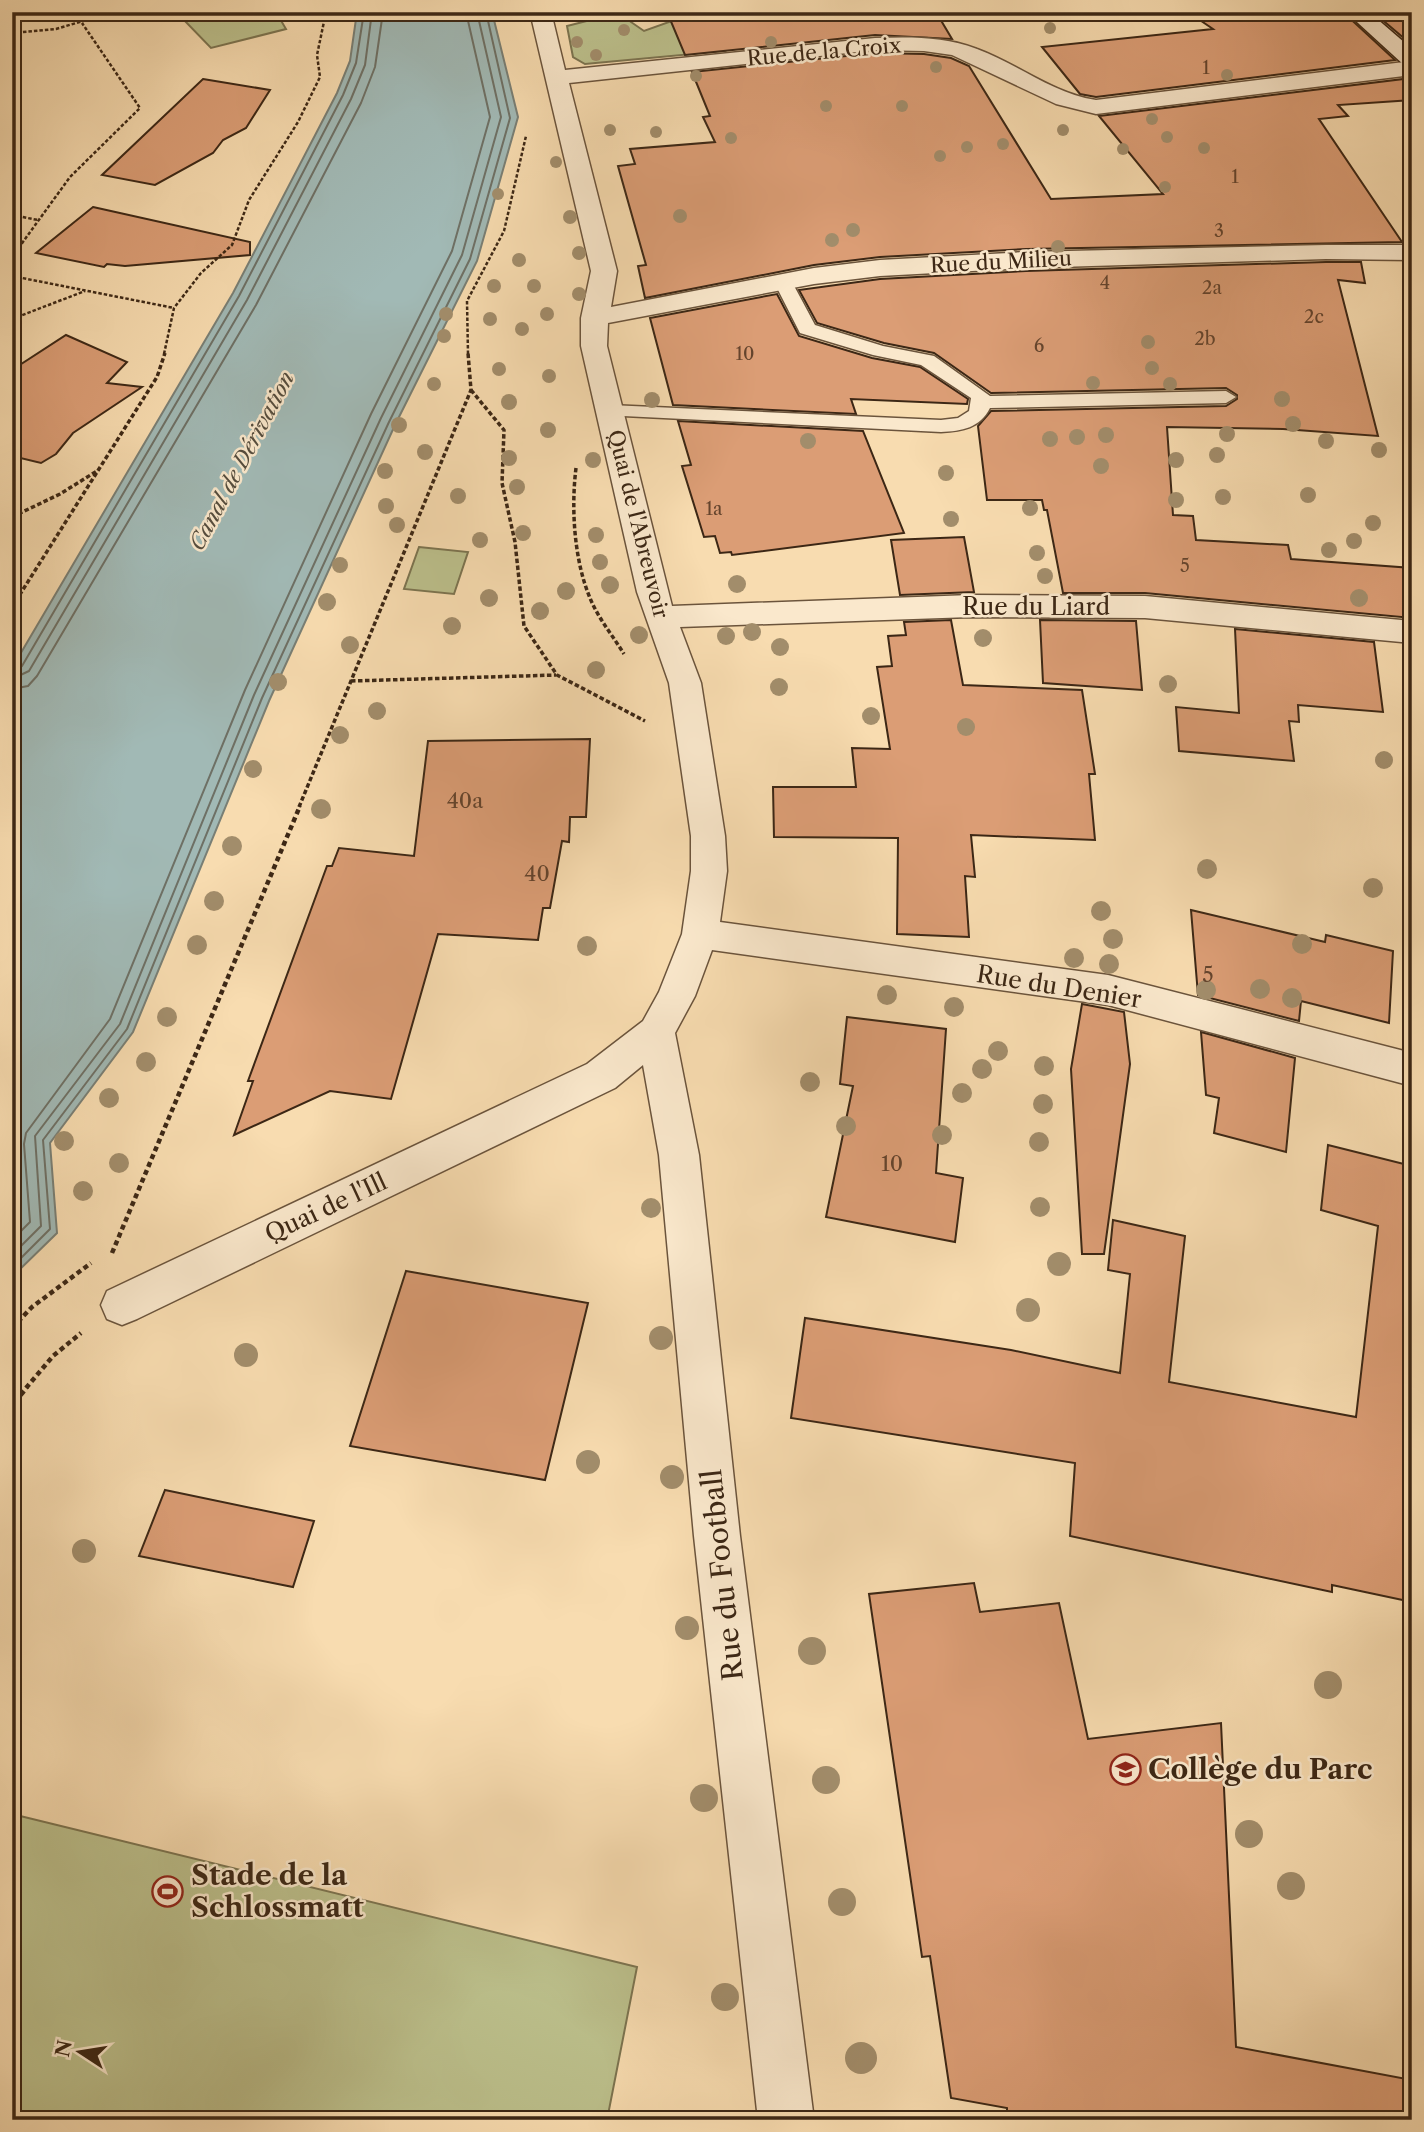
<svg xmlns="http://www.w3.org/2000/svg" width="1424" height="2132" font-family="'Libre Caslon Text',serif">
	<style>
		.green { fill: #bcc08c; stroke: #7c7450; stroke-width: 2 }
		.water { fill: #a1b9b5; stroke: #797f75; stroke-width: 2 }
		.lines { fill: none; stroke-linecap: round; stroke-linejoin: round }
		.shore { stroke: #6e7065; stroke-width: 2 }
		.building { fill: #db9d75; stroke: #3c2715; stroke-width: 2 }
		.lane-casing { stroke: #6b543c; stroke-width: 3 }
		.street-casing { stroke: #6b543c; stroke-width: 3 }
		.secondary-casing { stroke: #3c2715; stroke-width: 3 }
		.path-far3 { stroke: #3c2715; stroke-width: 2.5; stroke-dasharray: 3.5 2; stroke-linecap: butt }
		.path-far2 { stroke: #3c2715; stroke-width: 3.5; stroke-dasharray: 4.5 2.5; stroke-linecap: butt }
		.path-far1 { stroke: #3c2715; stroke-width: 4.5; stroke-dasharray: 5 3.5; stroke-linecap: butt }
		.path { stroke: #3c2715; stroke-width: 5; stroke-dasharray: 7 4.5; stroke-linecap: butt }
		.lane { fill: #fae8cc; fill-rule: evenodd }
		.street { fill: #fae8cc; fill-rule: evenodd }
		.secondary { fill: #fae8cc; fill-rule: evenodd }
		.tree { fill: #a28d6b }
		.labels { text-anchor: middle; stroke-width: 5; stroke-linejoin: round; paint-order: stroke }
		.far-number-label { font-size: 18px; fill: #64442d }
		.far-street-label { font-size: 21px; fill: #3c2715; stroke: #fae8cc }
		.far-water-label { font-size: 21px; font-style: italic; fill: #554c3d; stroke: #fae8cc }
		.number-label { font-size: 21px; fill: #64442d }
		.street-label { font-size: 24px; fill: #3c2715; stroke: #fae8cc }
		.near-street-label { font-size: 28px; fill: #3c2715; stroke: #fae8cc }
		.near-poi-label { font-size: 28px; font-weight: bold; fill: #3c2715; stroke: #fae8cc; text-anchor: start }
	</style>
	<rect width="100%" height="100%" fill="#f8dcb0"/>
	<filter id="stains"><feTurbulence type="fractalNoise" baseFrequency=".00286" numOctaves="4"/><feColorMatrix values="0 0 0 0 .2 0 0 0 0 .09 0 0 0 0 .02 0 0 0 .5 -.17"/></filter>
	<radialGradient id="worn" r=".72"><stop offset=".6" stop-color="#630" stop-opacity="0"/><stop offset="1" stop-color="#630" stop-opacity=".3"/></radialGradient>
	<!-- green -->
	<g class="green">
		<polygon points="188,12 276,12 286,29 211,48 182,18"/>
		<polygon points="697,12 725,51 585,64 573,57 567,26 618,13 644,31"/>
		<polygon points="419,547 468,552 454,594 404,589"/>
		<polygon points="12,1814 637,1967 607,2120 12,2120"/>
	</g>
	<!-- water -->
	<polygon class="water" points="357,12 492,12 518,117 477,261 395,425 269,701 133,1032 50,1143 57,1233 12,1277 12,668 233,293 337,93 350,61"/>
	<g class="lines">
		<!-- shore -->
		<g class="shore">
			<polyline points="12,670 22,666 239,296 343,95 356,63 364,12"/>
			<polyline points="12,679 29,671 247,300 351,99 365,65 372,12"/>
			<polyline points="12,689 28,686 37,676 256,305 361,103 375,67 383,12"/>
			<polyline points="12,1240 30,1222 24,1144 26,1133 110,1019 245,690 371,414 452,251 490,117 466,12"/>
			<polyline points="12,1255 41,1226 35,1136 120,1024 254,695 381,418 462,255 501,117 477,12"/>
			<polyline points="12,1267 50,1229 43,1140 127,1029 262,698 389,422 470,259 510,118 486,12"/>
		</g>
	</g>
	<!-- building -->
	<g class="building">
		<polygon points="667,12 936,12 952,39 875,35 685,55"/>
		<polygon points="1188,12 1343,12 1395,60 1096,97 1080,94 1042,47 1213,29"/>
		<polygon points="1373,12 1412,12 1412,45"/>
		<polygon points="875,53 924,54 951,58 969,66 1051,199 1163,194 1099,116 1412,78 1412,100 1338,105 1348,116 1319,119 1402,242 1026,249 880,257 814,265 645,298 638,266 646,265 618,166 635,164 630,149 715,142 703,117 710,116 692,72"/>
		<polygon points="203,79 270,90 246,128 223,140 213,153 155,185 102,175"/>
		<polygon points="93,207 250,242 250,255 125,266 107,264 104,267 36,253"/>
		<polygon points="1326,262 1361,262 1365,283 1338,280 1378,436 1283,429 1167,427 1173,515 1193,516 1196,540 1288,545 1291,559 1412,568 1412,618 1145,593 1063,593 1047,510 1044,510 1042,500 987,500 978,426 991,411 1226,406 1237,399 1237,395 1226,388 991,393 934,353 884,343 817,323 799,290 880,279 1026,271"/>
		<polygon points="777,294 799,336 872,358 920,367 968,399 967,404 851,399 856,414 673,405 650,318"/>
		<polygon points="66,335 127,362 107,383 142,387 73,433 56,454 41,463 12,456 12,370"/>
		<polygon points="678,421 863,431 904,533 732,555 731,552 720,553 715,536 704,537 682,466 691,465"/>
		<polygon points="964,537 974,592 900,595 891,540"/>
		<polygon points="951,620 963,685 1082,690 1095,774 1089,774 1095,840 971,835 975,877 965,876 969,937 897,934 898,838 774,837 773,787 856,787 852,748 890,749 877,667 892,666 888,636 906,635 904,622"/>
		<polygon points="1040,620 1136,621 1142,690 1043,683"/>
		<polygon points="1235,629 1374,642 1383,712 1298,705 1299,722 1289,721 1294,761 1179,751 1176,707 1239,713"/>
		<polygon points="590,739 586,817 570,817 569,842 562,841 550,908 543,908 538,940 438,934 391,1099 330,1091 234,1135 253,1081 248,1081 327,866 332,866 339,848 414,856 428,741"/>
		<polygon points="1191,910 1325,942 1326,935 1393,951 1389,1023 1301,1001 1299,1021 1198,995"/>
		<polygon points="1082,1004 1124,1012 1130,1064 1104,1254 1082,1254 1071,1069"/>
		<polygon points="847,1017 946,1029 936,1173 963,1178 955,1242 826,1217 853,1086 840,1084"/>
		<polygon points="1201,1032 1295,1058 1286,1152 1214,1133 1219,1098 1206,1095"/>
		<polygon points="1328,1145 1412,1166 1412,1602 1332,1585 1332,1592 1070,1536 1075,1463 791,1418 805,1318 1011,1350 1120,1373 1130,1274 1108,1270 1113,1220 1185,1236 1169,1382 1356,1417 1378,1226 1321,1210"/>
		<polygon points="406,1271 588,1303 545,1480 350,1446"/>
		<polygon points="165,1490 314,1521 293,1587 139,1556"/>
		<polygon points="974,1583 980,1612 1059,1603 1088,1739 1221,1723 1236,2047 1412,2080 1412,2120 1007,2120 1007,2108 951,2098 930,1956 922,1957 869,1594"/>
	</g>
	<g class="lines">
		<defs>
			<path id="lane" d="M783,276L792,282L815,325L883,346L934,356L990,396L1226,391L1236,397L1226,403L990,408C980,428 962,431 941,432L603,415L600,411L610,405L941,420L958,418L969,411L971,398L921,365L873,355L800,333L774,282Z"/>
			<path id="street" d="M530,12H551L565,70L875,38C909,37 944,36 977,49C1018,64 1052,93 1096,100L1412,61V75L1096,114L1056,104L952,55L924,51L875,50L569,83L617,271L611,307L814,268L880,260L1026,252L1326,245H1412V260L1326,259L1026,268L880,276L814,284L608,323L607,346L672,606L971,595L1145,596L1412,621V643L1145,618L971,617L680,627L701,683L725,836L727,871L720,922L1108,975L1412,1053V1086L1108,1005L712,950L695,996L675,1033L699,1155L740,1536L814,2120H758L694,1536L659,1155L643,1065L615,1088L137,1319L122,1325L107,1319L101,1305L107,1291L587,1064L643,1021L659,992L682,934L691,871V836L669,683L637,592L581,346V318L591,271Z"/>
			<polygon id="secondary" points="1346,12 1369,12 1412,49 1412,66 1404,65"/>
		</defs>
		<!-- lane casing -->
		<use href="#lane" class="lane-casing"/>
		<!-- street casing -->
		<use href="#street" class="street-casing"/>
		<!-- secondary casing -->
		<use href="#secondary" class="secondary-casing"/>
		<!-- path-far3 -->
		<g class="path-far3">
			<polyline points="12,33 56,29 113,12"/>
			<polyline points="12,215 38,220"/>
			<polyline points="12,257 70,177 140,108 82,23"/>
			<polyline points="12,276 174,308"/>
			<polyline points="12,319 85,291"/>
			<polyline points="164,354 174,308 201,273 232,245 249,200 298,122 320,77 317,55 326,12"/>
			<polyline points="468,354 467,301 504,231 526,136"/>
		</g>
		<!-- path-far2 -->
		<g class="path-far2">
			<polyline points="471,390 504,430 502,483 515,542 524,626 557,675 645,721"/>
			<path d="M576,468C571,508 574,560 590,598C598,618 613,636 624,654"/>
			<polyline points="12,517 60,494 97,471"/>
			<polyline points="12,607 157,377 165,353"/>
			<polyline points="351,681 556,675"/>
			<polyline points="299,807 471,390 468,353"/>
		</g>
		<!-- path-far1 -->
		<g class="path-far1">
			<polyline points="112,1253 300,806"/>
			<polyline points="12,1328 32,1307 91,1263"/>
			<polyline points="26,1388 53,1356 81,1333"/>
		</g>
		<!-- path -->
		<polyline class="path" points="12,1405 27,1387"/>
		<!-- lane -->
		<use href="#lane" class="lane"/>
		<!-- street -->
		<use href="#street" class="street"/>
		<!-- secondary -->
		<use href="#secondary" class="secondary"/>
	</g>
	<!-- trees -->
	<g class="tree">
		<circle cx="1050" cy="28" r="6"/>
		<circle cx="624" cy="30" r="6"/>
		<circle cx="577" cy="42" r="6"/>
		<circle cx="771" cy="42" r="6"/>
		<circle cx="596" cy="55" r="6"/>
		<circle cx="936" cy="67" r="6"/>
		<circle cx="1227" cy="75" r="6"/>
		<circle cx="696" cy="76" r="6"/>
		<circle cx="826" cy="106" r="6"/>
		<circle cx="902" cy="106" r="6"/>
		<circle cx="1152" cy="119" r="6"/>
		<circle cx="610" cy="130" r="6"/>
		<circle cx="1063" cy="130" r="6"/>
		<circle cx="656" cy="132" r="6"/>
		<circle cx="1167" cy="137" r="6"/>
		<circle cx="731" cy="138" r="6"/>
		<circle cx="1003" cy="144" r="6"/>
		<circle cx="967" cy="147" r="6"/>
		<circle cx="1204" cy="148" r="6"/>
		<circle cx="1123" cy="149" r="6"/>
		<circle cx="940" cy="156" r="6"/>
		<circle cx="556" cy="162" r="6"/>
		<circle cx="1165" cy="187" r="6"/>
		<circle cx="498" cy="194" r="6"/>
		<circle cx="680" cy="216" r="7"/>
		<circle cx="570" cy="217" r="7"/>
		<circle cx="853" cy="230" r="7"/>
		<circle cx="832" cy="240" r="7"/>
		<circle cx="1058" cy="247" r="7"/>
		<circle cx="579" cy="253" r="7"/>
		<circle cx="519" cy="260" r="7"/>
		<circle cx="494" cy="286" r="7"/>
		<circle cx="534" cy="286" r="7"/>
		<circle cx="579" cy="294" r="7"/>
		<circle cx="446" cy="314" r="7"/>
		<circle cx="547" cy="314" r="7"/>
		<circle cx="490" cy="319" r="7"/>
		<circle cx="522" cy="329" r="7"/>
		<circle cx="444" cy="336" r="7"/>
		<circle cx="1148" cy="342" r="7"/>
		<circle cx="1152" cy="368" r="7"/>
		<circle cx="499" cy="369" r="7"/>
		<circle cx="549" cy="376" r="7"/>
		<circle cx="1093" cy="383" r="7"/>
		<circle cx="434" cy="384" r="7"/>
		<circle cx="1170" cy="384" r="7"/>
		<circle cx="1282" cy="399" r="8"/>
		<circle cx="652" cy="400" r="8"/>
		<circle cx="509" cy="402" r="8"/>
		<circle cx="1293" cy="424" r="8"/>
		<circle cx="399" cy="425" r="8"/>
		<circle cx="548" cy="430" r="8"/>
		<circle cx="1227" cy="434" r="8"/>
		<circle cx="1106" cy="435" r="8"/>
		<circle cx="1077" cy="437" r="8"/>
		<circle cx="1050" cy="439" r="8"/>
		<circle cx="808" cy="441" r="8"/>
		<circle cx="1326" cy="441" r="8"/>
		<circle cx="1379" cy="450" r="8"/>
		<circle cx="425" cy="452" r="8"/>
		<circle cx="1217" cy="455" r="8"/>
		<circle cx="509" cy="458" r="8"/>
		<circle cx="593" cy="460" r="8"/>
		<circle cx="1176" cy="460" r="8"/>
		<circle cx="1101" cy="466" r="8"/>
		<circle cx="385" cy="471" r="8"/>
		<circle cx="946" cy="473" r="8"/>
		<circle cx="517" cy="487" r="8"/>
		<circle cx="1308" cy="495" r="8"/>
		<circle cx="458" cy="496" r="8"/>
		<circle cx="1223" cy="497" r="8"/>
		<circle cx="1176" cy="500" r="8"/>
		<circle cx="386" cy="506" r="8"/>
		<circle cx="1030" cy="508" r="8"/>
		<circle cx="951" cy="519" r="8"/>
		<circle cx="1373" cy="523" r="8"/>
		<circle cx="397" cy="525" r="8"/>
		<circle cx="523" cy="533" r="8"/>
		<circle cx="596" cy="535" r="8"/>
		<circle cx="480" cy="540" r="8"/>
		<circle cx="1354" cy="541" r="8"/>
		<circle cx="1329" cy="550" r="8"/>
		<circle cx="1037" cy="553" r="8"/>
		<circle cx="600" cy="562" r="8"/>
		<circle cx="340" cy="565" r="8"/>
		<circle cx="1045" cy="576" r="8"/>
		<circle cx="737" cy="584" r="9"/>
		<circle cx="610" cy="585" r="9"/>
		<circle cx="566" cy="591" r="9"/>
		<circle cx="489" cy="598" r="9"/>
		<circle cx="1359" cy="598" r="9"/>
		<circle cx="327" cy="602" r="9"/>
		<circle cx="540" cy="611" r="9"/>
		<circle cx="452" cy="626" r="9"/>
		<circle cx="752" cy="632" r="9"/>
		<circle cx="639" cy="635" r="9"/>
		<circle cx="726" cy="636" r="9"/>
		<circle cx="983" cy="638" r="9"/>
		<circle cx="350" cy="645" r="9"/>
		<circle cx="780" cy="647" r="9"/>
		<circle cx="596" cy="670" r="9"/>
		<circle cx="278" cy="682" r="9"/>
		<circle cx="1168" cy="684" r="9"/>
		<circle cx="779" cy="687" r="9"/>
		<circle cx="377" cy="711" r="9"/>
		<circle cx="871" cy="716" r="9"/>
		<circle cx="966" cy="727" r="9"/>
		<circle cx="340" cy="735" r="9"/>
		<circle cx="1384" cy="760" r="9"/>
		<circle cx="253" cy="769" r="9"/>
		<circle cx="321" cy="809" r="10"/>
		<circle cx="232" cy="846" r="10"/>
		<circle cx="1207" cy="869" r="10"/>
		<circle cx="1373" cy="888" r="10"/>
		<circle cx="214" cy="901" r="10"/>
		<circle cx="1101" cy="911" r="10"/>
		<circle cx="1113" cy="939" r="10"/>
		<circle cx="1302" cy="944" r="10"/>
		<circle cx="197" cy="945" r="10"/>
		<circle cx="587" cy="946" r="10"/>
		<circle cx="1074" cy="958" r="10"/>
		<circle cx="1109" cy="964" r="10"/>
		<circle cx="1260" cy="989" r="10"/>
		<circle cx="1206" cy="990" r="10"/>
		<circle cx="887" cy="995" r="10"/>
		<circle cx="1292" cy="998" r="10"/>
		<circle cx="954" cy="1007" r="10"/>
		<circle cx="167" cy="1017" r="10"/>
		<circle cx="998" cy="1051" r="10"/>
		<circle cx="146" cy="1062" r="10"/>
		<circle cx="1044" cy="1066" r="10"/>
		<circle cx="982" cy="1069" r="10"/>
		<circle cx="810" cy="1082" r="10"/>
		<circle cx="962" cy="1093" r="10"/>
		<circle cx="109" cy="1098" r="10"/>
		<circle cx="1043" cy="1104" r="10"/>
		<circle cx="846" cy="1126" r="10"/>
		<circle cx="942" cy="1135" r="10"/>
		<circle cx="64" cy="1141" r="10"/>
		<circle cx="1039" cy="1142" r="10"/>
		<circle cx="119" cy="1163" r="10"/>
		<circle cx="83" cy="1191" r="10"/>
		<circle cx="1040" cy="1207" r="10"/>
		<circle cx="651" cy="1208" r="10"/>
		<circle cx="1059" cy="1264" r="12"/>
		<circle cx="1028" cy="1310" r="12"/>
		<circle cx="661" cy="1338" r="12"/>
		<circle cx="246" cy="1355" r="12"/>
		<circle cx="588" cy="1462" r="12"/>
		<circle cx="672" cy="1477" r="12"/>
		<circle cx="84" cy="1551" r="12"/>
		<circle cx="687" cy="1628" r="12"/>
		<circle cx="812" cy="1651" r="14"/>
		<circle cx="1328" cy="1685" r="14"/>
		<circle cx="826" cy="1780" r="14"/>
		<circle cx="704" cy="1798" r="14"/>
		<circle cx="1249" cy="1834" r="14"/>
		<circle cx="1291" cy="1886" r="14"/>
		<circle cx="842" cy="1902" r="14"/>
		<circle cx="725" cy="1997" r="14"/>
		<circle cx="861" cy="2058" r="16"/>
	</g>
	<!-- icons -->
	<defs>
		<symbol id="school-ring" viewBox="-11 -11 22 22"><circle r="9.5" fill="#fae8cc" stroke="#8f2418" stroke-width="1.5"/><path d="M0-5L7-2L0 1L-7-2ZM-4 1L0 2.5L4 1V4Q0 6-4 4Z" fill="#8f2418"/></symbol>
		<symbol id="stadium-ring" viewBox="-11 -11 22 22"><circle r="9.5" fill="#fae8cc" stroke="#8f2418" stroke-width="1.5"/><path d="M0-5a6.5 5 0 1 0 0 10a6.5 5 0 1 0 0-10ZM-3.5-1.8h7v3.6h-7Z" fill="#8f2418"/></symbol>
	</defs>
	<g fill-rule="evenodd">
		<use href="#school-ring" x="1108" y="1752" width="35" height="35"/>
		<use href="#stadium-ring" x="150" y="1874" width="35" height="35"/>
	</g>
	<g class="labels">
		<!-- far-number labels -->
		<g class="far-number-label">
			<text x="1206" y="74">1</text>
			<text x="1235" y="183">1</text>
			<text x="1219" y="237">3</text>
			<text x="1105" y="289">4</text>
			<text x="1212" y="294">2a</text>
			<text x="1314" y="323">2c</text>
			<text x="1205" y="345">2b</text>
			<text x="1039" y="352">6</text>
			<text x="745" y="360">10</text>
			<text x="714" y="515">1a</text>
			<text x="1185" y="572">5</text>
		</g>
		<!-- far-street labels -->
		<g class="far-street-label">
			<text transform="translate(824 52) rotate(-5)" y="7">Rue de la Croix</text>
			<text transform="translate(1001 262) rotate(-3)" y="7">Rue du Milieu</text>
			<text transform="translate(638 524) rotate(76)" y="7">Quai de l'Abreuvoir</text>
		</g>
		<!-- far-water labels -->
		<g class="far-water-label">
			<text transform="translate(242 461) rotate(-62)" y="7">Canal de Dérivation</text>
		</g>
		<!-- number labels -->
		<g class="number-label">
			<text x="465" y="808">40a</text>
			<text x="537" y="881">40</text>
			<text x="1208" y="982">5</text>
			<text x="892" y="1171">10</text>
		</g>
		<!-- street labels -->
		<g class="street-label">
			<text x="1036" y="615">Rue du Liard</text>
			<text transform="translate(1059 987) rotate(9)" y="8">Rue du Denier</text>
			<text transform="translate(326 1208) rotate(-25)" y="8">Quai de l'Ill</text>
		</g>
		<!-- near-street labels -->
		<g class="near-street-label">
			<text transform="translate(722 1575) rotate(-96)" y="10">Rue du Football</text>
		</g>
		<!-- near-poi labels -->
		<g class="near-poi-label">
			<text x="1148" y="1779">Collège du Parc</text>
			<text x="191" y="1885">Stade de la<tspan x="191" dy="32">Schlossmatt</tspan></text>
		</g>
	</g>
	<!-- margin -->
	<rect width="1424" height="2132" fill="none" stroke="#f8dcb0" stroke-width="42"/>
	<rect x="14" y="14" width="1396" height="2104" fill="none" stroke="#3c2715" stroke-width="3.5"/>
	<rect x="21" y="21" width="1382" height="2090" fill="none" stroke="#3c2715" stroke-width="2"/>
	<!-- north arrow -->
	<g transform="translate(80 2052) rotate(282)" stroke="#fae8cc" stroke-width="5" paint-order="stroke">
	<path d="M0-5L12 26L0 18L-12 26Z" fill="#3c2715"/>
	<text y="-10" font-size="19" font-weight="bold" text-anchor="middle" fill="#3c2715">N</text>
	</g>
	<rect width="100%" height="100%" filter="url(#stains)"/>
	<rect width="100%" height="100%" fill="url(#worn)"/>
</svg>
